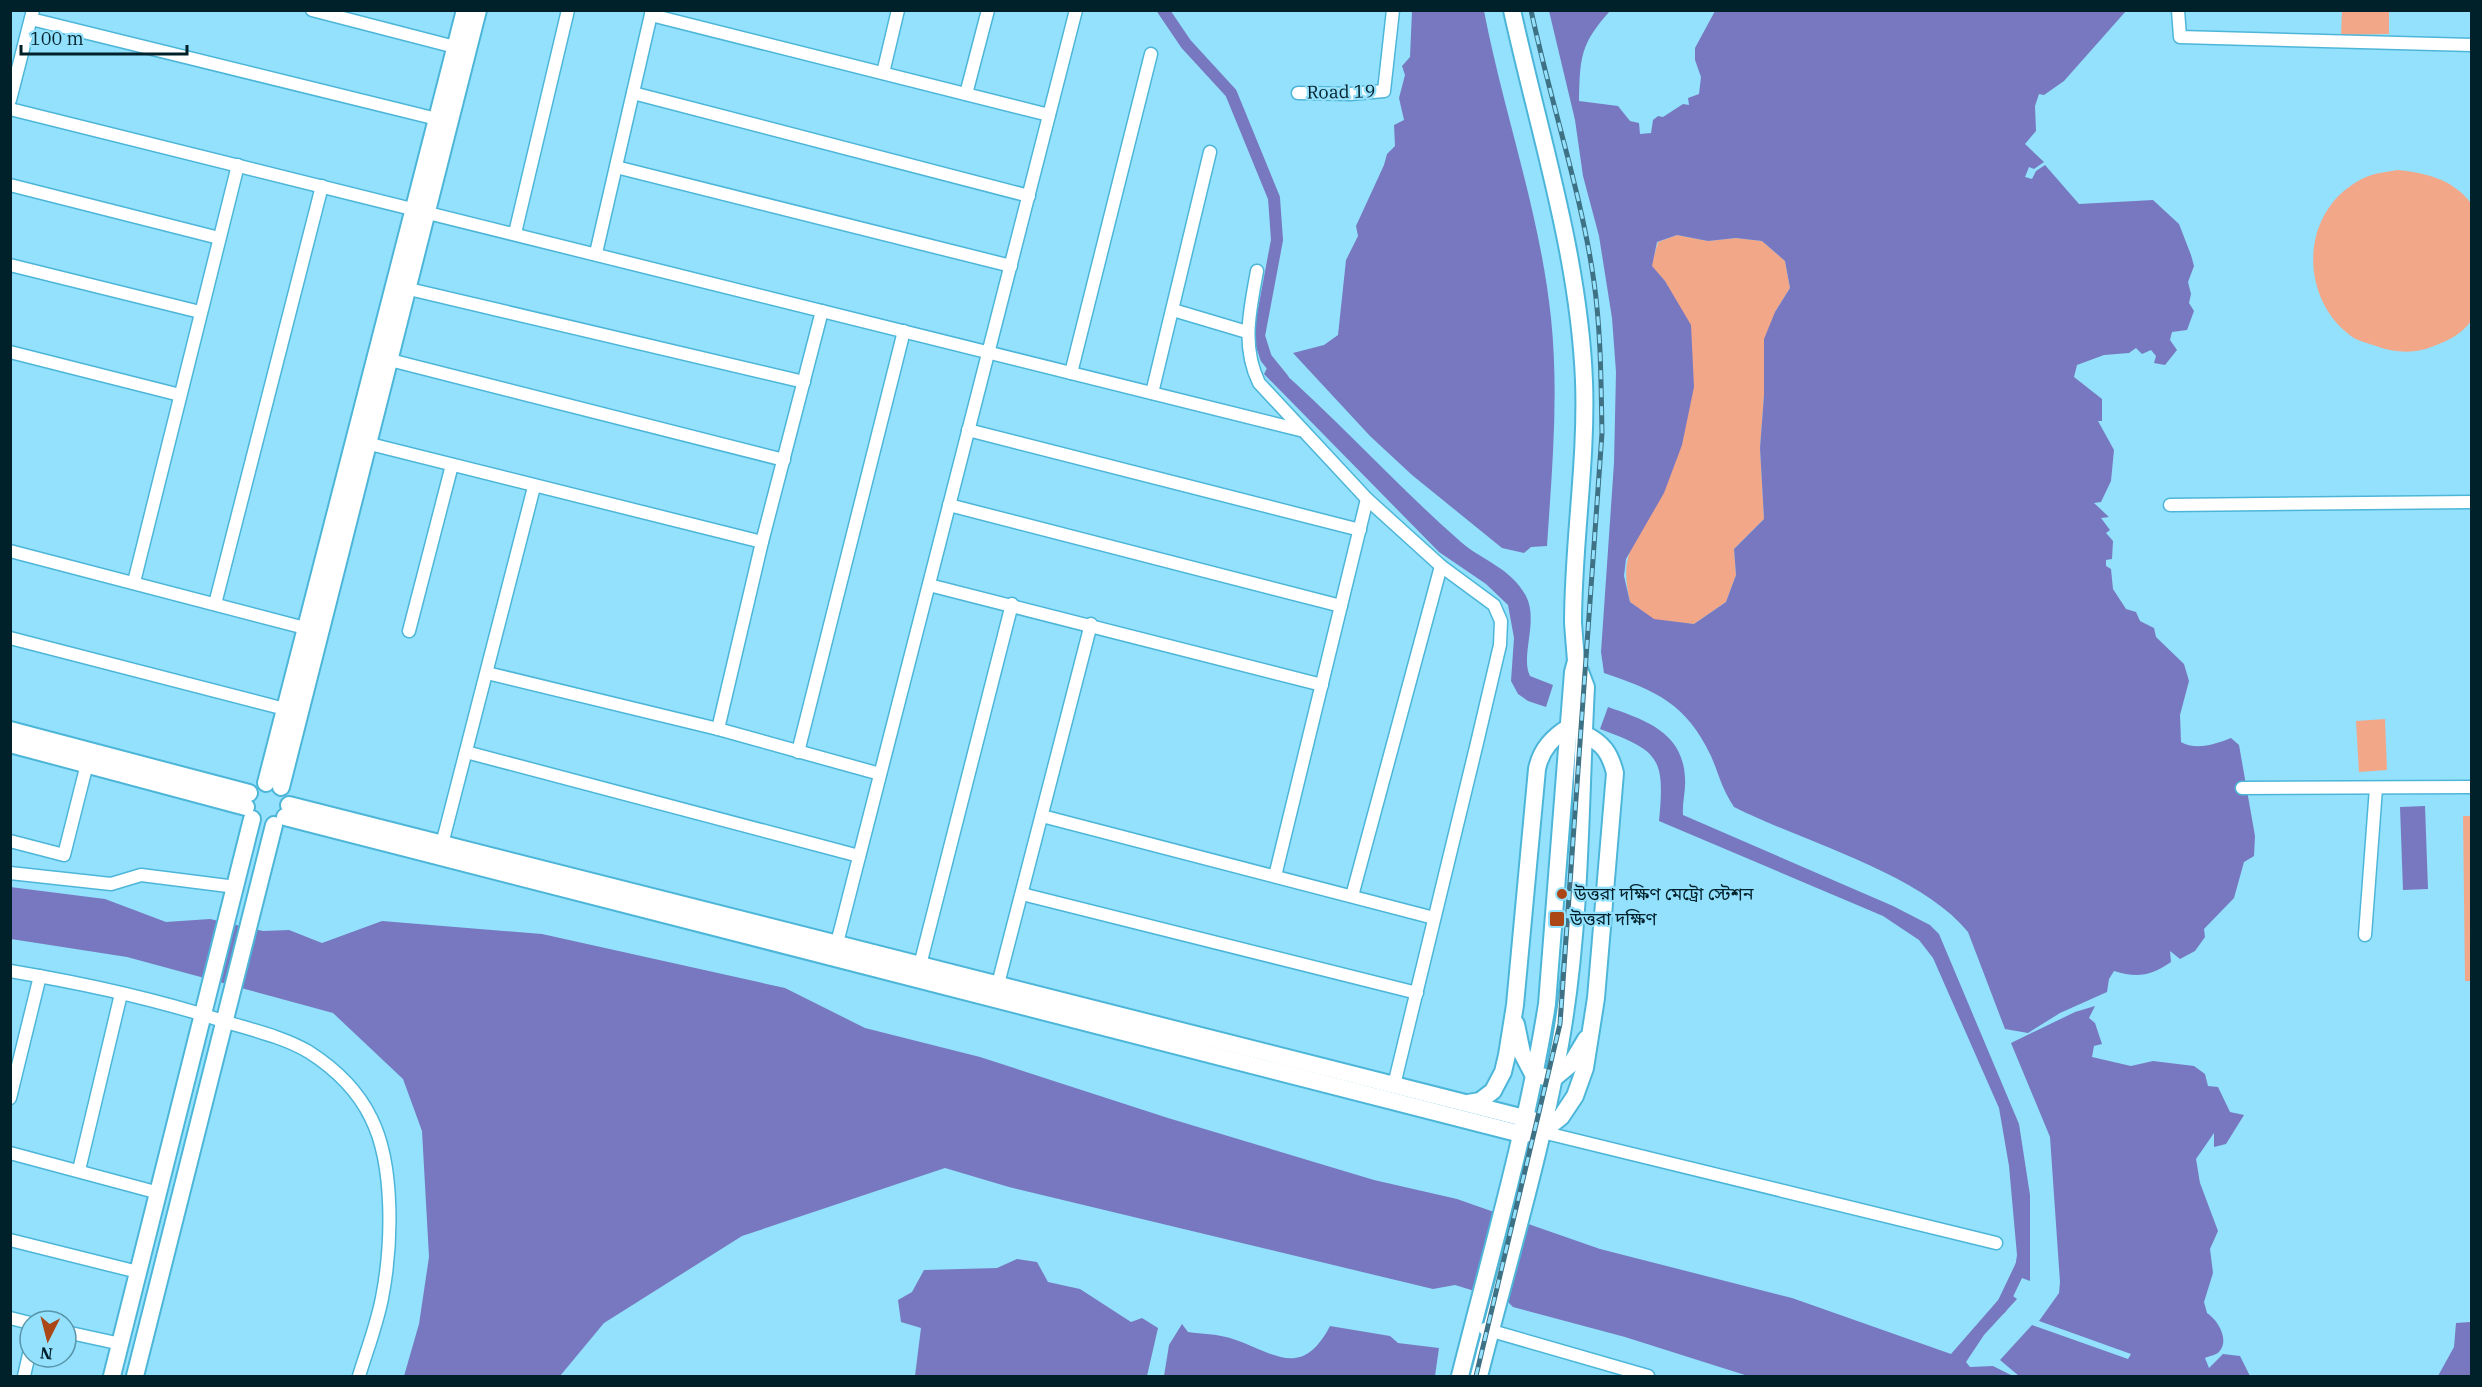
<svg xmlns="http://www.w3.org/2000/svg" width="2482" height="1387" font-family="'IBM Plex Serif','Noto Sans Bengali',serif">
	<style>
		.green { fill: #f3a789 }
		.water { fill: #7878c0; fill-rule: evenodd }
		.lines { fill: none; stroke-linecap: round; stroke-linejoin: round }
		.canal { stroke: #7878c0; stroke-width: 12 }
		.street-casing { stroke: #4db6d8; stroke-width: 15 }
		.secondary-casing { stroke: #4db6d8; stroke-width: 20 }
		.street { stroke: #fff; stroke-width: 12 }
		.secondary { stroke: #fff; stroke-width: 16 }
		.rail-casing { stroke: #3e7183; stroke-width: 5 }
		.rail { stroke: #93e1fd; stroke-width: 3; stroke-dasharray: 9; stroke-linecap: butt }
		.poi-dot { fill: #ab4716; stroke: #93e1fd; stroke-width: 2 }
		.labels { text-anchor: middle; stroke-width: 4.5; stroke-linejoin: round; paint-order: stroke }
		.street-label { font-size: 18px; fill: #00202a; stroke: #93e1fd }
		.poi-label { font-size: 18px; fill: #00202a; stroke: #93e1fd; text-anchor: start }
	</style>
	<rect width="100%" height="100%" fill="#93e1fd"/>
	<!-- green -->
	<g class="green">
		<polygon points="2342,11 2389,11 2389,34 2341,35"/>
		<path d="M2397,170C2427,173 2452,179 2471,203V321C2462,334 2449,340 2434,346C2416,354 2395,353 2376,346C2368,343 2357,341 2351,336C2296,295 2301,206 2366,177C2375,173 2387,172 2397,170Z"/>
		<path d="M1677,235L1708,241L1736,238L1762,241L1785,261L1790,288L1775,312L1764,395L1760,448L1764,519L1734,549L1736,575L1726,602L1694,624L1654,620L1630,602C1625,579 1624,564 1633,543L1665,281L1651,266L1658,242Z"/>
		<polygon points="2385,719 2387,770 2359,772 2356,721"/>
		<polygon points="2463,816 2472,816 2471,981 2465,981"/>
	</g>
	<!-- water -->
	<g class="water">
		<path d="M1412,11H1484C1504,114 1540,213 1551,318C1559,394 1552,470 1547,546L1531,547L1524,553L1502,548L1412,475L1370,436L1293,353L1324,345L1338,335L1346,260L1358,236L1356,226L1384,165L1387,154L1395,146L1394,125L1404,120L1399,98L1405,75L1402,66L1410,57Z"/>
		<path d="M1549,11H1610C1580,44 1580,58 1579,101L1618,106L1630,121L1639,123L1640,134L1651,133L1653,120L1658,116L1663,117L1683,104L1689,105L1688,98L1699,94L1701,77L1695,60V48L1715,11H2126L2064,81L2044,95L2039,94L2035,106L2036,131L2025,144L2044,162L2034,169L2029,167L2025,177L2032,179L2036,171L2045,165L2079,204L2153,200L2179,224L2191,255L2194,266L2188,282L2191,294L2189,303L2194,311L2187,330L2172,332L2170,340L2177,350L2165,365L2154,363L2156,356L2151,350L2142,354L2136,348L2129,353L2104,355L2077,365L2074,377L2102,399V421H2098L2114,450L2111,481L2101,502L2094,503L2109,517L2101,518L2110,530L2106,533L2113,541L2112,559L2106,560V566L2111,569L2113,589L2126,609L2136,612L2140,621L2154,628L2156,637L2184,664L2189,681L2180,715L2181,742C2196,751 2216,744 2231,738L2239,745L2255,836L2254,856L2244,862L2234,898L2204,929L2205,937L2195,951L2180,959L2170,951L2171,962C2151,976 2137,978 2114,971L2109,979L2107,992L2060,1013L2028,1033L2005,1029L1968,932C1920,873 1803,842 1734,807C1721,787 1720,777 1711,756C1686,703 1656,691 1604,673L1601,652L1614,463L1616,372L1612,318L1599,236L1583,176L1575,120ZM1677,235L1708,241L1736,238L1762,241L1785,261L1790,288L1775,312L1764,339V395L1760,448L1764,519L1734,549L1736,575L1726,602L1694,624L1654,619L1630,602L1624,576L1626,559L1664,493L1682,445L1694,387L1691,325L1665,281L1652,266L1657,242Z"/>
		<path d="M1276,366C1340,422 1397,486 1461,542C1483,561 1511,568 1526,596C1539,621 1520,656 1530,676L1553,685L1546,707L1528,701L1518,694L1511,681L1514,638L1508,605L1486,584L1439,552L1264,374L1267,368Z"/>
		<path d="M1608,707C1645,720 1683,732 1685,778C1686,791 1682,803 1683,815L1893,906L1930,925L1939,934L2019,1124L2030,1195V1281L2014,1275L2017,1255L2009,1166L1999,1108L1933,958L1919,940L1883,916L1659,821C1665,758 1660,751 1600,729Z"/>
		<polygon points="2425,806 2428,889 2403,890 2400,807"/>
		<polygon points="10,887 105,899 166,922 210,919 263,931 289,930 322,943 382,921 542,934 785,988 865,1028 980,1057 1168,1118 1374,1180 1457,1199 1600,1249 1792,1298 1951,1354 2006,1291 2017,1299 1984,1335 1966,1362 1970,1367 1993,1366 2013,1376 1748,1376 1625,1337 1513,1307 1507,1301 1455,1285 1433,1289 1009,1187 945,1168 742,1236 604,1323 560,1376 404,1376 419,1324 429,1257 422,1131 403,1079 333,1013 127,957 11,939"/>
		<path d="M2095,1006L2089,1018L2095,1023L2102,1044L2094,1046L2092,1057L2131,1066L2153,1061L2194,1066L2205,1074L2208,1086L2218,1087L2230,1112L2244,1115L2226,1144L2214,1147V1133L2196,1159L2200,1183L2218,1231L2210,1249L2213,1273L2204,1302L2207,1313C2218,1320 2230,1340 2219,1352C2216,1355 2209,1356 2205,1358L2209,1368L2223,1354L2240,1356L2250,1376H2019L2000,1360L2032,1325L2128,1359L2131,1354L2039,1321L2059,1293L2060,1282L2050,1137L2011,1043L2075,1012Z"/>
		<polygon points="1017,1259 1037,1262 1048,1282 1080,1289 1131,1322 1142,1318 1158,1328 1147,1376 915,1376 921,1328 901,1322 898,1300 912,1292 924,1270 997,1268"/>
		<polygon points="2470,1322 2471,1376 2438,1376 2454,1347 2456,1323"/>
		<path d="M1182,1324L1188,1332C1202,1334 1217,1334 1230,1338C1274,1352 1301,1381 1330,1326L1390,1336L1398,1343L1439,1348L1435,1376H1164L1169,1345Z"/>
	</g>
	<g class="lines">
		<!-- canal -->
		<g class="canal">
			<polyline points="1163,10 1186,44 1231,93 1274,198 1277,240 1259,336 1266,358 1283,379"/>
			<polyline points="2001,1308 2023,1262"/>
		</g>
		<defs>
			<g id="street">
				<polyline points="312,10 455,47"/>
				<polyline points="2178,10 2180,37 2472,45"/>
				<polyline points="651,15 1049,115"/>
				<polyline points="31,19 437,119"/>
				<polyline points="883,73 898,10"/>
				<polyline points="633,93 1029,196"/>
				<polyline points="1298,93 1350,94 1384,91 1393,10"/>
				<polyline points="966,94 988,10"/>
				<polyline points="10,100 33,10"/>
				<polyline points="10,109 1300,430"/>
				<polyline points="616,167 1011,266"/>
				<polyline points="10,185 219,238"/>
				<polyline points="515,233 568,10"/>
				<polyline points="596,253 652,10"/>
				<polyline points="10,265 200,312"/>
				<path d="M1257,271C1250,310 1241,346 1259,383L1367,499L1441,566L1494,605L1501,621L1500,645L1476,747L1394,1085"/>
				<polyline points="409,289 804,382"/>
				<polyline points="1173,310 1247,332"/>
				<polyline points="10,352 180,395"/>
				<polyline points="390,360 784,460"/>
				<polyline points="1071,373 1151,54"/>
				<polyline points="1152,393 1210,152"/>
				<polyline points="968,430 1360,530"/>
				<polyline points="362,442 762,542"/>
				<polyline points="949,505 1341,606"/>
				<polyline points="2170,505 2472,502"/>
				<polyline points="10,551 305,628"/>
				<polyline points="134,582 238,165"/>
				<polyline points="929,585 1322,685"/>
				<polyline points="215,604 322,186"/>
				<polyline points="409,631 452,465"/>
				<polyline points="10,638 285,709"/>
				<polyline points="487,673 718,729 880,774"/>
				<polyline points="718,729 762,542 822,311"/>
				<polyline points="466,752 859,856"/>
				<polyline points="798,752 904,331"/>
				<polyline points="2242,788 2472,787"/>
				<polyline points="1042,816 1434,918"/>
				<polyline points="10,841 64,855 87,764"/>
				<polyline points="442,844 534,487"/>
				<polyline points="10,873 111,884 141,875 236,887"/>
				<polyline points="1275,876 1367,499"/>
				<polyline points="1022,894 1417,993"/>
				<polyline points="1352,896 1441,566"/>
				<polyline points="2365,935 2376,788"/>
				<polyline points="837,943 1076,10"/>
				<polyline points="920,965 1012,604"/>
				<path d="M10,971C82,983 155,999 223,1021C252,1030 284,1037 309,1052C334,1068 358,1091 371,1118C395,1165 392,1247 382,1298C377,1324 367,1350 359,1376"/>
				<polyline points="998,984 1091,624"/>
				<polyline points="10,1098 40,976"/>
				<polyline points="1542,1132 1996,1243"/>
				<polyline points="10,1153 159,1193"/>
				<polyline points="79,1170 121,994"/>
				<polyline points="10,1240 138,1272"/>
				<polyline points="10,1318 30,1323"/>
				<polyline points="1485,1329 1648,1376"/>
				<polyline points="66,1332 121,1344"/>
				<polyline points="24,1376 30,1350"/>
			</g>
			<g id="secondary">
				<polyline points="10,730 249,793"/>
				<polyline points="10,744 246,807"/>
				<polyline points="266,783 465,10"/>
				<polyline points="281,787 478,10"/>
				<polyline points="289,805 1544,1123"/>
				<path d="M285,817L1521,1134L1542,1132L1561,1117L1575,1096L1585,1068L1596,998L1615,773C1610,753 1603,743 1584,734"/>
				<polyline points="1516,1024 1522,1053 1533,1074 1553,1079 1571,1064 1586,1039"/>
				<path d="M1468,1103L1480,1101L1493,1091L1503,1072L1507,1055L1515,1005L1537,769C1541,749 1553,737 1569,727"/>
				<polyline points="112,1376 252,819"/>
				<polyline points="135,1376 274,825"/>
				<path d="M1460,1376C1491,1253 1527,1130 1547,1004L1573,672L1576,661"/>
				<path d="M1479,1376C1508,1261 1544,1145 1563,1027C1581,916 1580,800 1586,687L1576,661L1573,623C1573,543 1587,462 1584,381C1579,255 1539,133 1512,10"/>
			</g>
		</defs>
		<!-- street casing -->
		<use href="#street" class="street-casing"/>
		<!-- secondary casing -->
		<use href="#secondary" class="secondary-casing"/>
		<!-- street -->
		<use href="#street" class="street"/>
		<!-- secondary -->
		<use href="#secondary" class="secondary"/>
		<defs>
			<path id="rail" d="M1476,1376L1560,1024L1602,433C1601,382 1601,332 1594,282C1581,190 1550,101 1531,10"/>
		</defs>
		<!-- rail casing -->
		<use href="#rail" class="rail-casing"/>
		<!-- rail -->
		<use href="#rail" class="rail"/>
	</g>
	<!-- markers -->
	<g class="poi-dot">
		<circle cx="1562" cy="894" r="6"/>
		<rect x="1549" y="911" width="16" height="16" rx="3"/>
	</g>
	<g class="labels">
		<!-- street labels -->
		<g class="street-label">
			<text transform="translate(1341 92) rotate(-1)" y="6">Road 19</text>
		</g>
		<!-- poi labels -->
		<g class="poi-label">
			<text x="1574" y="900">উত্তরা দক্ষিণ মেট্রো স্টেশন</text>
			<text x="1570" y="925">উত্তরা দক্ষিণ</text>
		</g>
	</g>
	<!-- border -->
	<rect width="2482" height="1387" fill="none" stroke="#00202a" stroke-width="24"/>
	<!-- north arrow -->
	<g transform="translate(48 1339) rotate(186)"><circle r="28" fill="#93e1fd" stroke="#5894a9" stroke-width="1.5"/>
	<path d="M0-4.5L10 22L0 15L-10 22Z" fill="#ab4716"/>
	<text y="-9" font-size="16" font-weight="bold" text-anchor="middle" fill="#00202a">N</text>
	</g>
	<!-- scale -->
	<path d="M21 45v9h166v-9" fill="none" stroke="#00202a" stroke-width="3"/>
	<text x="30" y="45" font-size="18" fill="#00202a" stroke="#93e1fd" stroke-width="4.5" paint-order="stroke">100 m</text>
</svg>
